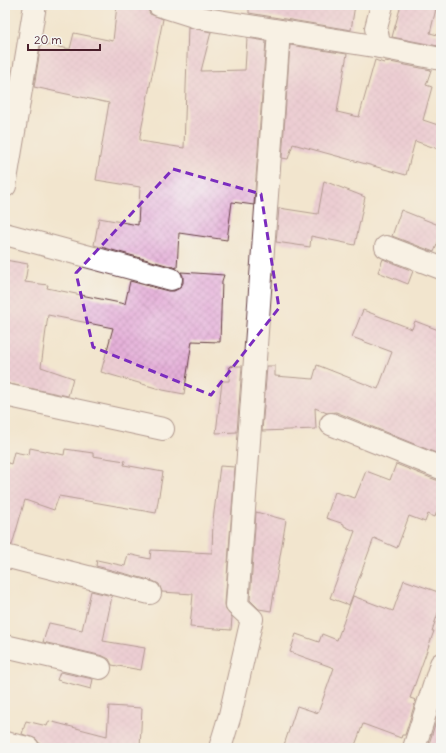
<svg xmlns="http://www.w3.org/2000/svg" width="446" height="753" font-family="Delius,sans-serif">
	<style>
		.building { fill: url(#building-cross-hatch) }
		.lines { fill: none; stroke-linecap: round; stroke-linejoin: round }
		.minor-casing { stroke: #633d43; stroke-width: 24 }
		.minor { stroke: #fff; stroke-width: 22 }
		.marked { fill: none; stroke: #7b2cbf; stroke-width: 3; stroke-dasharray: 8 5; stroke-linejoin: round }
	</style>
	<defs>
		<pattern id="building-cross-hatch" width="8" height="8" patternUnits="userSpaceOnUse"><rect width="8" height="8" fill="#e5b0d9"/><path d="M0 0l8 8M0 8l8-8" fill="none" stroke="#c697ba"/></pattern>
	</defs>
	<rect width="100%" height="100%" fill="#f6f6f2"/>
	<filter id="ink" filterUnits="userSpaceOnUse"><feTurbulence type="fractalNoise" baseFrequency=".025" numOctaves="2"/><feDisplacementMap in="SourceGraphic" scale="8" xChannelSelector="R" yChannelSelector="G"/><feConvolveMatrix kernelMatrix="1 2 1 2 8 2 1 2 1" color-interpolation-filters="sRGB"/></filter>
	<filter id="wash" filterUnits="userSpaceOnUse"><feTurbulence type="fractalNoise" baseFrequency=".012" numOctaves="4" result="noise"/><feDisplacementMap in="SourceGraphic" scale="16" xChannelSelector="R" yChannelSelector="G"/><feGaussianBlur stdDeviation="0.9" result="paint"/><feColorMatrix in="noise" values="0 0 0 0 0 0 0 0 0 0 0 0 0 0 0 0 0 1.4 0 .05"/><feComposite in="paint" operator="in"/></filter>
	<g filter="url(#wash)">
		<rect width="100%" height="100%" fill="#f2e5ce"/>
		<g id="blocks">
			<!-- building -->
			<g class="building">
				<polygon points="117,5 147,7 150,14 163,19 140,136 140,141 184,148 188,27 211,32 201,71 245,70 247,38 266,41 254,205 232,202 227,240 179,233 177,268 94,245 99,218 138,225 140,187 96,180 109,103 34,87 41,44 70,49 74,33 113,41"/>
				<polygon points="249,5 355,5 351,30 249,13"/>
				<polygon points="401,5 437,5 430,33 441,36 438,46 392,37"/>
				<polygon points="290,45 347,54 337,112 359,117 375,60 384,63 385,61 431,70 426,85 432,87 423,120 441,126 441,150 415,141 406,175 293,144 288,159 282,158"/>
				<polygon points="324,181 365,197 355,245 311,236 310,247 276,242 279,208 318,214"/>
				<polygon points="401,210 441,226 441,235 434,252 392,236"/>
				<polygon points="383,259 413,271 408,284 378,272"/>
				<polygon points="5,260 28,264 25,282 48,285 47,288 125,304 130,281 168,291 174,291 180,288 183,283 183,276 181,272 224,275 222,281 220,342 192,341 184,394 163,390 101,372 113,328 48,315 41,367 73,378 68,396 5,383"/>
				<polygon points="363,310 412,329 415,321 441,331 441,455 336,412 327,413 315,408 316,429 262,431 267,366 275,366 275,376 313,379 317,365 378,389 392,352 352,337"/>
				<polygon points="230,366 242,366 237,432 216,433 222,381 229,381"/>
				<polygon points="30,448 64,455 65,449 93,453 93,456 125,461 124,465 163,472 156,513 59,496 54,510 25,500 12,545 5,544 5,462 11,464 14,452 29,455"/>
				<polygon points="396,464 436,480 441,480 441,500 435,517 428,514 425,522 409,516 397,548 374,538 349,605 330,598 355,531 344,526 344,524 326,518 335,492 355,498 366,471 390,480"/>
				<polygon points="220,466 235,467 225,604 226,610 232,617 231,630 190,627 193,594 162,592 159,584 153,581 96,566 97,560 125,566 128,554 150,559 151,550 212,553 213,520"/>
				<polygon points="256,512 286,520 271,611 259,609 250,600"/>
				<polygon points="404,580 441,593 441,604 432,631 434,631 410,698 416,700 405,735 402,735 401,738 363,724 354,748 283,748 297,706 318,713 334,668 290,652 296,634 319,642 322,634 337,640 353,596 393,611"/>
				<polygon points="91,591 112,596 103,641 145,648 141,670 112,665 109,659 103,656 43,642 49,623 82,630"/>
				<polygon points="60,672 93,679 91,689 57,680"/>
				<polygon points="109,706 142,708 140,748 53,748 40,744 36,739 22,734 26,721 47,726 49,721 107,736"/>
				<polygon points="440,708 441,709 441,748 429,744"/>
			</g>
		</g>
	</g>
	<g filter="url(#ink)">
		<use href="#blocks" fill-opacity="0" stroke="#633d43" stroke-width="1"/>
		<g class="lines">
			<defs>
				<g id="minor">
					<polyline points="159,5 200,18 380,47"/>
					<polyline points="382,5 376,28 380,47 441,59"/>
					<polyline points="5,186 35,5"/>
					<polyline points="5,234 171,279"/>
					<polyline points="386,247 441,268"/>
					<polyline points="5,395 163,429"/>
					<polyline points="331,424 441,468"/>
					<polyline points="5,556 150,593"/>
					<polyline points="5,646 100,668"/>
					<polyline points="5,743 28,748"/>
					<polyline points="220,748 230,715 252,619 237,605 279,31"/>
					<polyline points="414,748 441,664"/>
				</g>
			</defs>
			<!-- minor casing -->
			<use href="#minor" class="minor-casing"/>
			<!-- minor -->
			<use href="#minor" class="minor"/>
		</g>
	</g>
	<!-- marked area -->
	<path d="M0 0H446V753H0ZM173,169L261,194L279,308L211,395L93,347L76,273Z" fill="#f2e5ce" fill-opacity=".55" fill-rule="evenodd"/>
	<path class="marked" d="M173,169L261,194L279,308L211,395L93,347L76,273Z"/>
	<!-- margin -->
	<rect width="446" height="753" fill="none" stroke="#f6f6f2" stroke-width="20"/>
	<!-- scale -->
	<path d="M28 44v6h72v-6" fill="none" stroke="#4a1f2b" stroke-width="2"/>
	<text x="34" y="44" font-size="12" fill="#4a1f2b" stroke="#f6f6f2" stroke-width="3" paint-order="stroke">20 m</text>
</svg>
